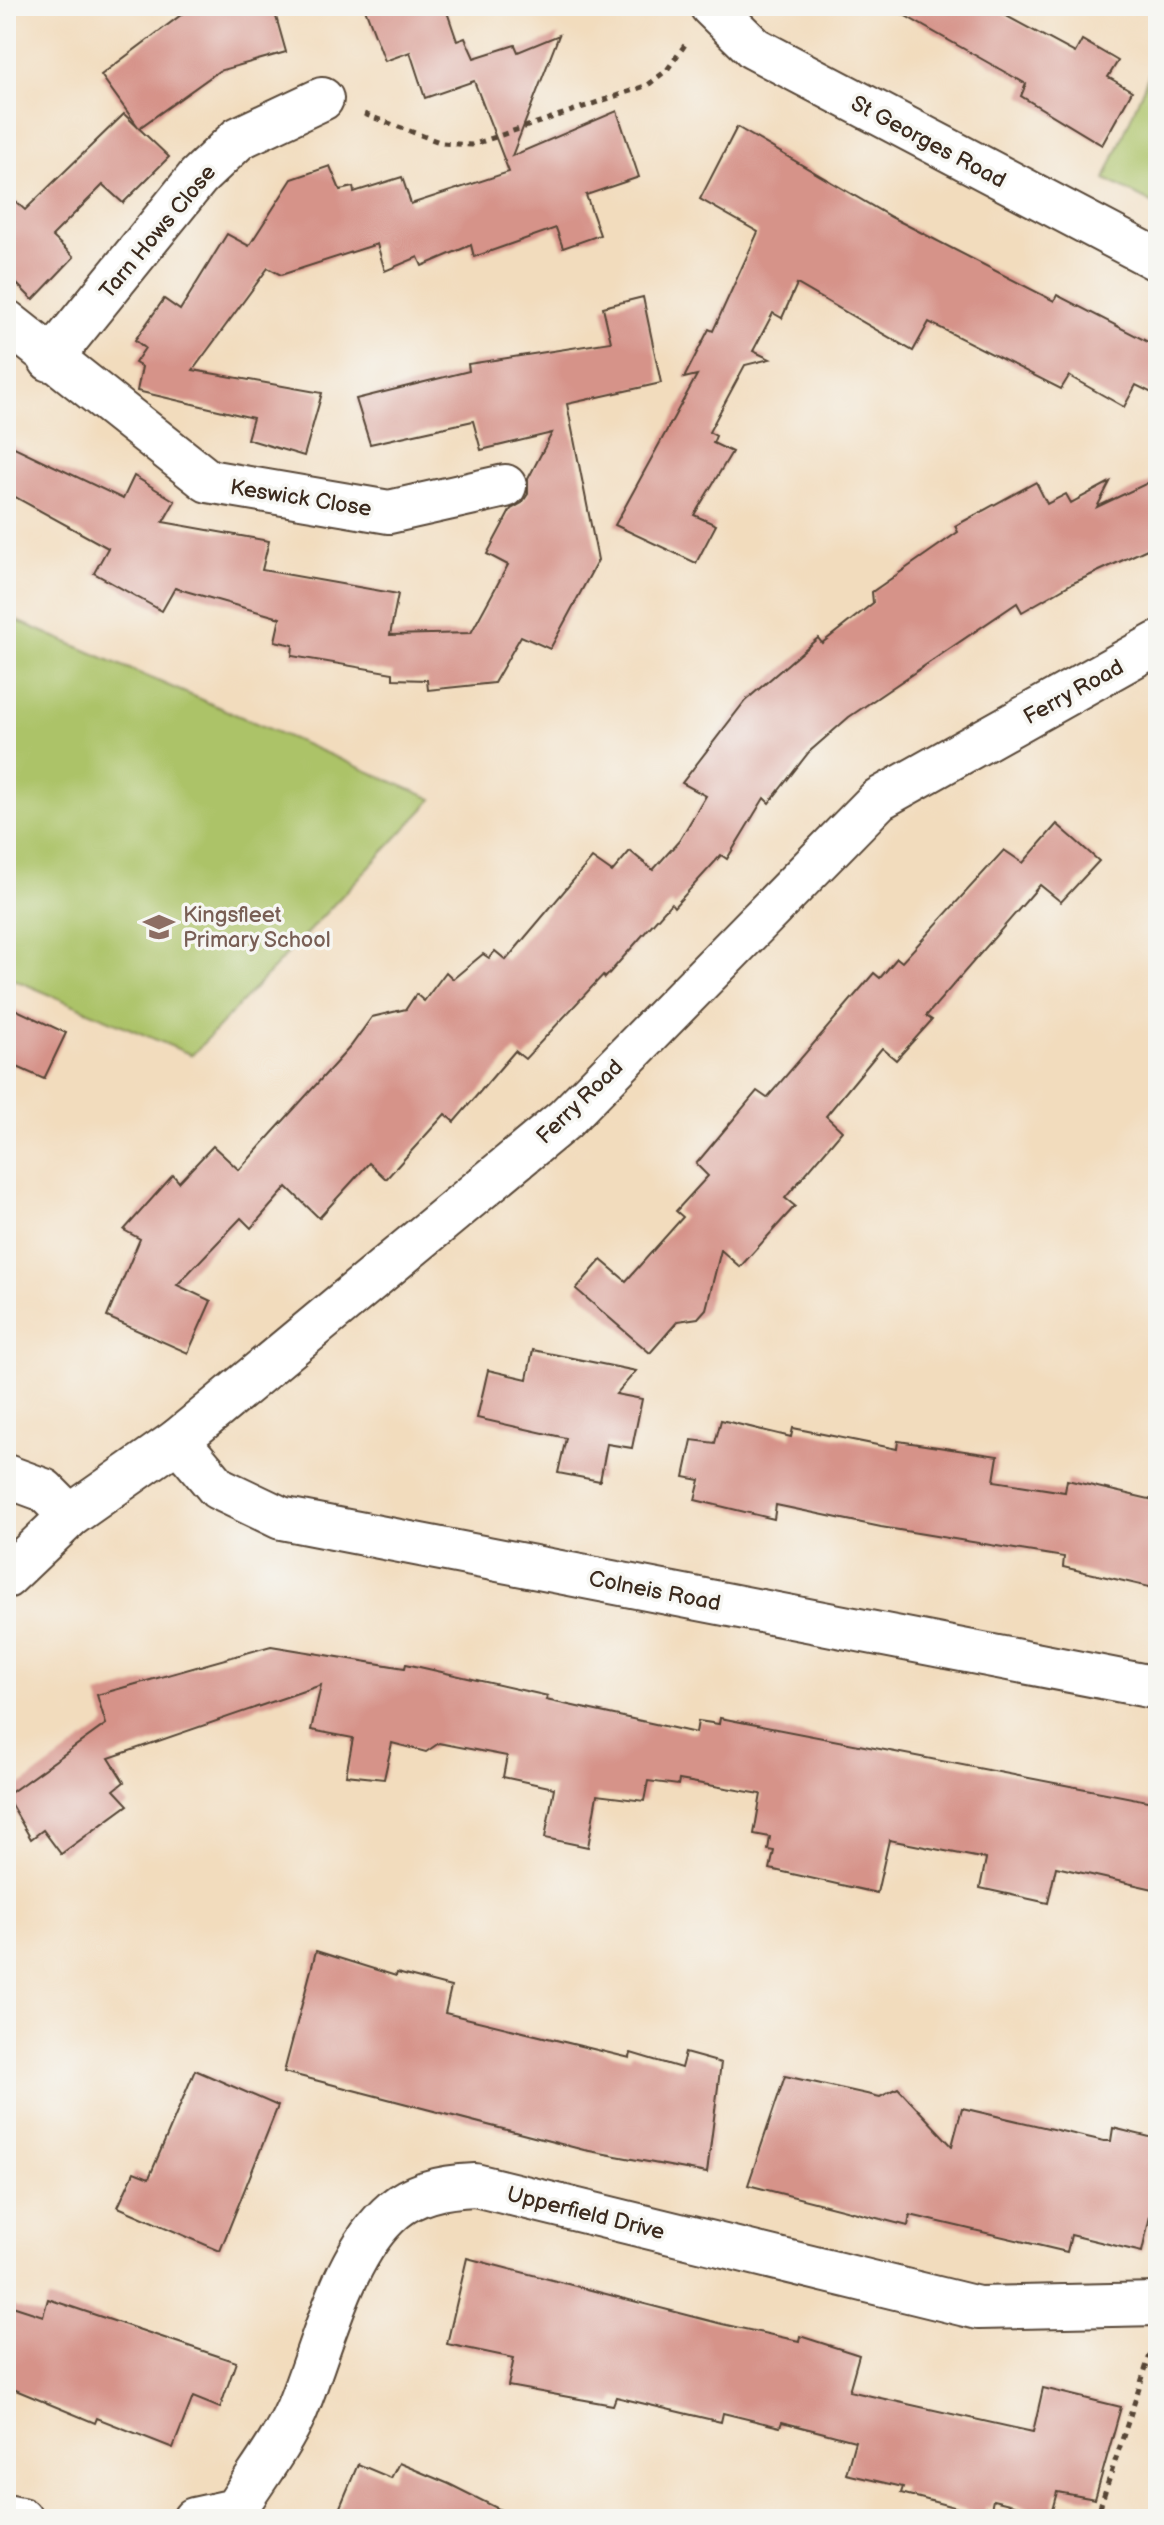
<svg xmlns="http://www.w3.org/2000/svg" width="1164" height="2525" font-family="'Balsamiq Sans',sans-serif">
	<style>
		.green { fill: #acc368; stroke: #747643; stroke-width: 2 }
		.building { fill: #d69389 }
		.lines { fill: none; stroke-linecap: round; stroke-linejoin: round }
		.street-casing { stroke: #564536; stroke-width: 46 }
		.path { stroke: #564536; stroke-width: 5; stroke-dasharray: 6 6; stroke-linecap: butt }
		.street { stroke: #fff; stroke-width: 42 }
		.labels { text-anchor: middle; stroke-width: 7; stroke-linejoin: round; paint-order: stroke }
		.street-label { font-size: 22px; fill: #3b2a1e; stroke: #f6f6f2 }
		.education-label { font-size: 22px; fill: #785e54; stroke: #f6f6f2; text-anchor: start }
	</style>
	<rect width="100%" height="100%" fill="#f6f6f2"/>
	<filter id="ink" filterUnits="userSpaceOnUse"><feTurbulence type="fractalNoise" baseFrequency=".0125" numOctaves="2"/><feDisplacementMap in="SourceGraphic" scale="16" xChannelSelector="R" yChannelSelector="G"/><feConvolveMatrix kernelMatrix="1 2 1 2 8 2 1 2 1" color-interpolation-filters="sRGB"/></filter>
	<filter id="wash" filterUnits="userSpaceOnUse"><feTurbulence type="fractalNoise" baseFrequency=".006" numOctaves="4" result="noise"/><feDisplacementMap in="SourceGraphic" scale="32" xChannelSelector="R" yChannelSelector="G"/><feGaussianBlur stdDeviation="1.8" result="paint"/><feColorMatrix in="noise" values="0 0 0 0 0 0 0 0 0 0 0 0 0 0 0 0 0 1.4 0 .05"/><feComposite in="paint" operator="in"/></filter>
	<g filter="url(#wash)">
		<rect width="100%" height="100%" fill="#f2dcbd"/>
		<!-- green -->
		<g class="green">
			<polygon points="1158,53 1158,206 1105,179"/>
			<polygon points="6,616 433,799 192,1055 6,976"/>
		</g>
		<g id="blocks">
			<!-- building -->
			<g class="building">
				<polygon points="202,6 273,6 286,52 219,71 139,128 101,75 185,12"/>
				<polygon points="364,6 445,6 457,41 465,38 474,58 515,45 518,52 559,35 512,156 617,111 639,177 586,195 600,235 563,248 556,228 474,257 471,245 422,266 418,257 385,271 377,244 281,275 268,268 193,370 322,393 304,456 247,439 253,418 137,391 142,367 135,363 145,348 135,340 164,299 180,310 227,234 249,246 292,179 330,166 340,190 353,187 354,192 402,177 411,204 509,172 474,81 425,98 410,52 385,61"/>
				<polygon points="888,6 988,6 1075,53 1082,40 1118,61 1108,77 1132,91 1102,145 1021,96 1026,84"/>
				<polygon points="124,114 169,157 123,203 103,185 52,236 74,257 33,300 6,273 6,193 25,210"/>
				<polygon points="737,127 891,217 1054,301 1057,295 1158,347 1158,396 1136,385 1124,407 1069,376 1061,389 929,322 913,351 797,284 782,318 773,313 753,351 770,359 745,365 709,432 716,436 713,443 732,452 694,515 716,525 696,563 615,525 697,375 684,378 709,329 713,331 758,232 700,199"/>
				<polygon points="643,297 661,383 567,404 598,560 550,649 521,636 494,683 428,690 427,680 393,679 393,673 292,656 293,645 275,641 280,618 175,588 162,611 94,573 108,548 6,492 6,443 123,499 134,476 175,501 163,522 269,541 262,570 398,594 390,635 471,633 508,565 487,554 511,509 522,503 528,494 528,479 552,433 481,450 473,421 370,444 356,399 469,371 468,364 611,342 603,307"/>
				<polygon points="1158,478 1158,544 1071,584 1022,612 1017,603 849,717 809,752 769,803 764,798 727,859 721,855 674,907 671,903 605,978 603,975 525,1059 515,1051 454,1122 445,1114 386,1179 369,1163 319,1218 287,1187 251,1228 241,1218 177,1285 211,1301 188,1353 107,1317 140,1239 124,1230 173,1175 179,1182 213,1146 239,1170 351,1046 372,1017 406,1009 416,994 424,1001 446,972 453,979 483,954 489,958 495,951 506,960 592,858 612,872 630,851 653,870 679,841 706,796 682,783 745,701 818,638 822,643 873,603 872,592 958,532 955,526 1036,482 1047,504 1066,494 1071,503 1110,482 1097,507"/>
				<polygon points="1057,824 1099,861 1061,902 1040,885 926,1016 932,1020 896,1060 882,1048 826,1116 842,1131 785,1198 795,1206 740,1267 721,1250 706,1309 698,1318 678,1321 650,1353 576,1289 601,1260 626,1281 683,1217 676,1211 708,1176 696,1164 757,1091 767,1098 874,973 880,978 897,958 902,962 1004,850 1023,863"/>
				<polygon points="6,1005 66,1033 44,1079 6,1062"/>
				<polygon points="533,1350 636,1371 616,1394 642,1399 632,1448 607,1444 600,1481 558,1473 566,1438 477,1418 488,1370 527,1379"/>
				<polygon points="721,1420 791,1437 793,1428 897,1449 898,1441 998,1456 994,1481 1065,1492 1067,1480 1158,1501 1158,1589 1063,1567 1064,1557 881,1527 776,1505 774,1519 695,1500 700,1480 684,1477 692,1440 715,1443"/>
				<polygon points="271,1646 405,1668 406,1664 548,1696 546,1700 696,1733 698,1721 719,1724 720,1718 1158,1803 1158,1890 1056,1867 1048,1903 980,1888 986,1859 889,1840 877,1893 770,1869 774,1851 768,1850 770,1837 754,1834 761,1794 679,1780 678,1785 648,1781 644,1801 597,1795 588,1847 545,1838 554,1788 503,1777 507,1756 439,1743 426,1752 392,1743 384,1779 346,1775 353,1738 311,1730 321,1685 109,1758 124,1782 114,1790 128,1805 61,1854 43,1830 31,1839 6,1796 106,1724 97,1695"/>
				<polygon points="316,1951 396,1976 397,1973 451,1987 445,2013 630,2058 631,2053 681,2068 685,2053 721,2063 707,2173 584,2150 284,2072"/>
				<polygon points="195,2070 278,2106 220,2251 118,2207 134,2172 149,2178"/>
				<polygon points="785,2076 880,2097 898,2088 952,2146 962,2108 1104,2141 1111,2141 1113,2128 1158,2139 1158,2209 1152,2207 1142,2252 1071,2235 1067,2252 910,2215 908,2226 748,2185"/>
				<polygon points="467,2258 722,2324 799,2341 800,2336 859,2355 849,2391 1033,2432 1043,2388 1121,2407 1095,2499 1057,2492 1051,2514 993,2500 991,2509 986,2507 984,2515 901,2493 903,2487 846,2474 855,2441 782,2422 780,2427 723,2413 721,2422 616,2397 613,2405 508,2386 514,2358 447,2344"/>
				<polygon points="48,2299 236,2362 220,2408 193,2397 173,2448 97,2418 95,2423 6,2386 6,2304 43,2316"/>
				<polygon points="399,2463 449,2484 519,2519 335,2519 358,2464 391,2478"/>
			</g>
		</g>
	</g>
	<g filter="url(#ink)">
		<use href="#blocks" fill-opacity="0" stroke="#564536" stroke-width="2"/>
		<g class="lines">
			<defs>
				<g id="street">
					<polyline points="711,6 754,48 1158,260"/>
					<polyline points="6,321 208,481 389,512 505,486"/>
					<polyline points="50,360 198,177 239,138 322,99"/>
					<polyline points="178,1440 218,1488 281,1518 1158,1688"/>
					<polyline points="6,1476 44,1490 70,1516"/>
					<polyline points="6,1577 70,1516 178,1440 565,1119 879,799 1158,643"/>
					<polyline points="6,2516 21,2519"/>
					<path d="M194,2519L235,2510C255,2478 281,2445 296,2411C322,2349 342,2254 394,2210C416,2191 447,2186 475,2185L978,2308L1158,2304"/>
				</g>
			</defs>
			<!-- street casing -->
			<use href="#street" class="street-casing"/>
			<!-- path -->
			<g class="path">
				<polyline points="364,114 442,143 472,145 648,85 667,70 687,42"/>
				<polyline points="1096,2519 1152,2349"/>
			</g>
			<!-- street -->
			<use href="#street" class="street"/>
		</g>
	</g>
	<!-- icons -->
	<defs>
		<symbol id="school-bare" viewBox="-9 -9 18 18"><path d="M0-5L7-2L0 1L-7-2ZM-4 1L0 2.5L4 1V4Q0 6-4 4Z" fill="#8d6e63" stroke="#f6f6f2" stroke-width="2.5" paint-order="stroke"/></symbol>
	</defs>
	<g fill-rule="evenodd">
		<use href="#school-bare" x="137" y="905" width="44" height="44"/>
	</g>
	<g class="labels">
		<!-- street labels -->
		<g class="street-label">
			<text transform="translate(929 141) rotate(28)" y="8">St Georges Road</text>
			<text transform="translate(157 231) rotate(-50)" y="8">Tarn Hows Close</text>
			<text transform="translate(301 497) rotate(9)" y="8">Keswick Close</text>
			<text transform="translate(1073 691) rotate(-29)" y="8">Ferry Road</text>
			<text transform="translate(579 1101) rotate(-44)" y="8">Ferry Road</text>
			<text transform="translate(655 1590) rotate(11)" y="8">Colneis Road</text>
			<text transform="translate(586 2212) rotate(14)" y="8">Upperfield Drive</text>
		</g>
		<!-- education labels -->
		<g class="education-label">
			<text x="183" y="922">Kingsfleet<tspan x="183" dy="25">Primary School</tspan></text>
		</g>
	</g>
	<!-- margin -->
	<rect width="1164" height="2525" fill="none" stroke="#f6f6f2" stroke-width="32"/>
</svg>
